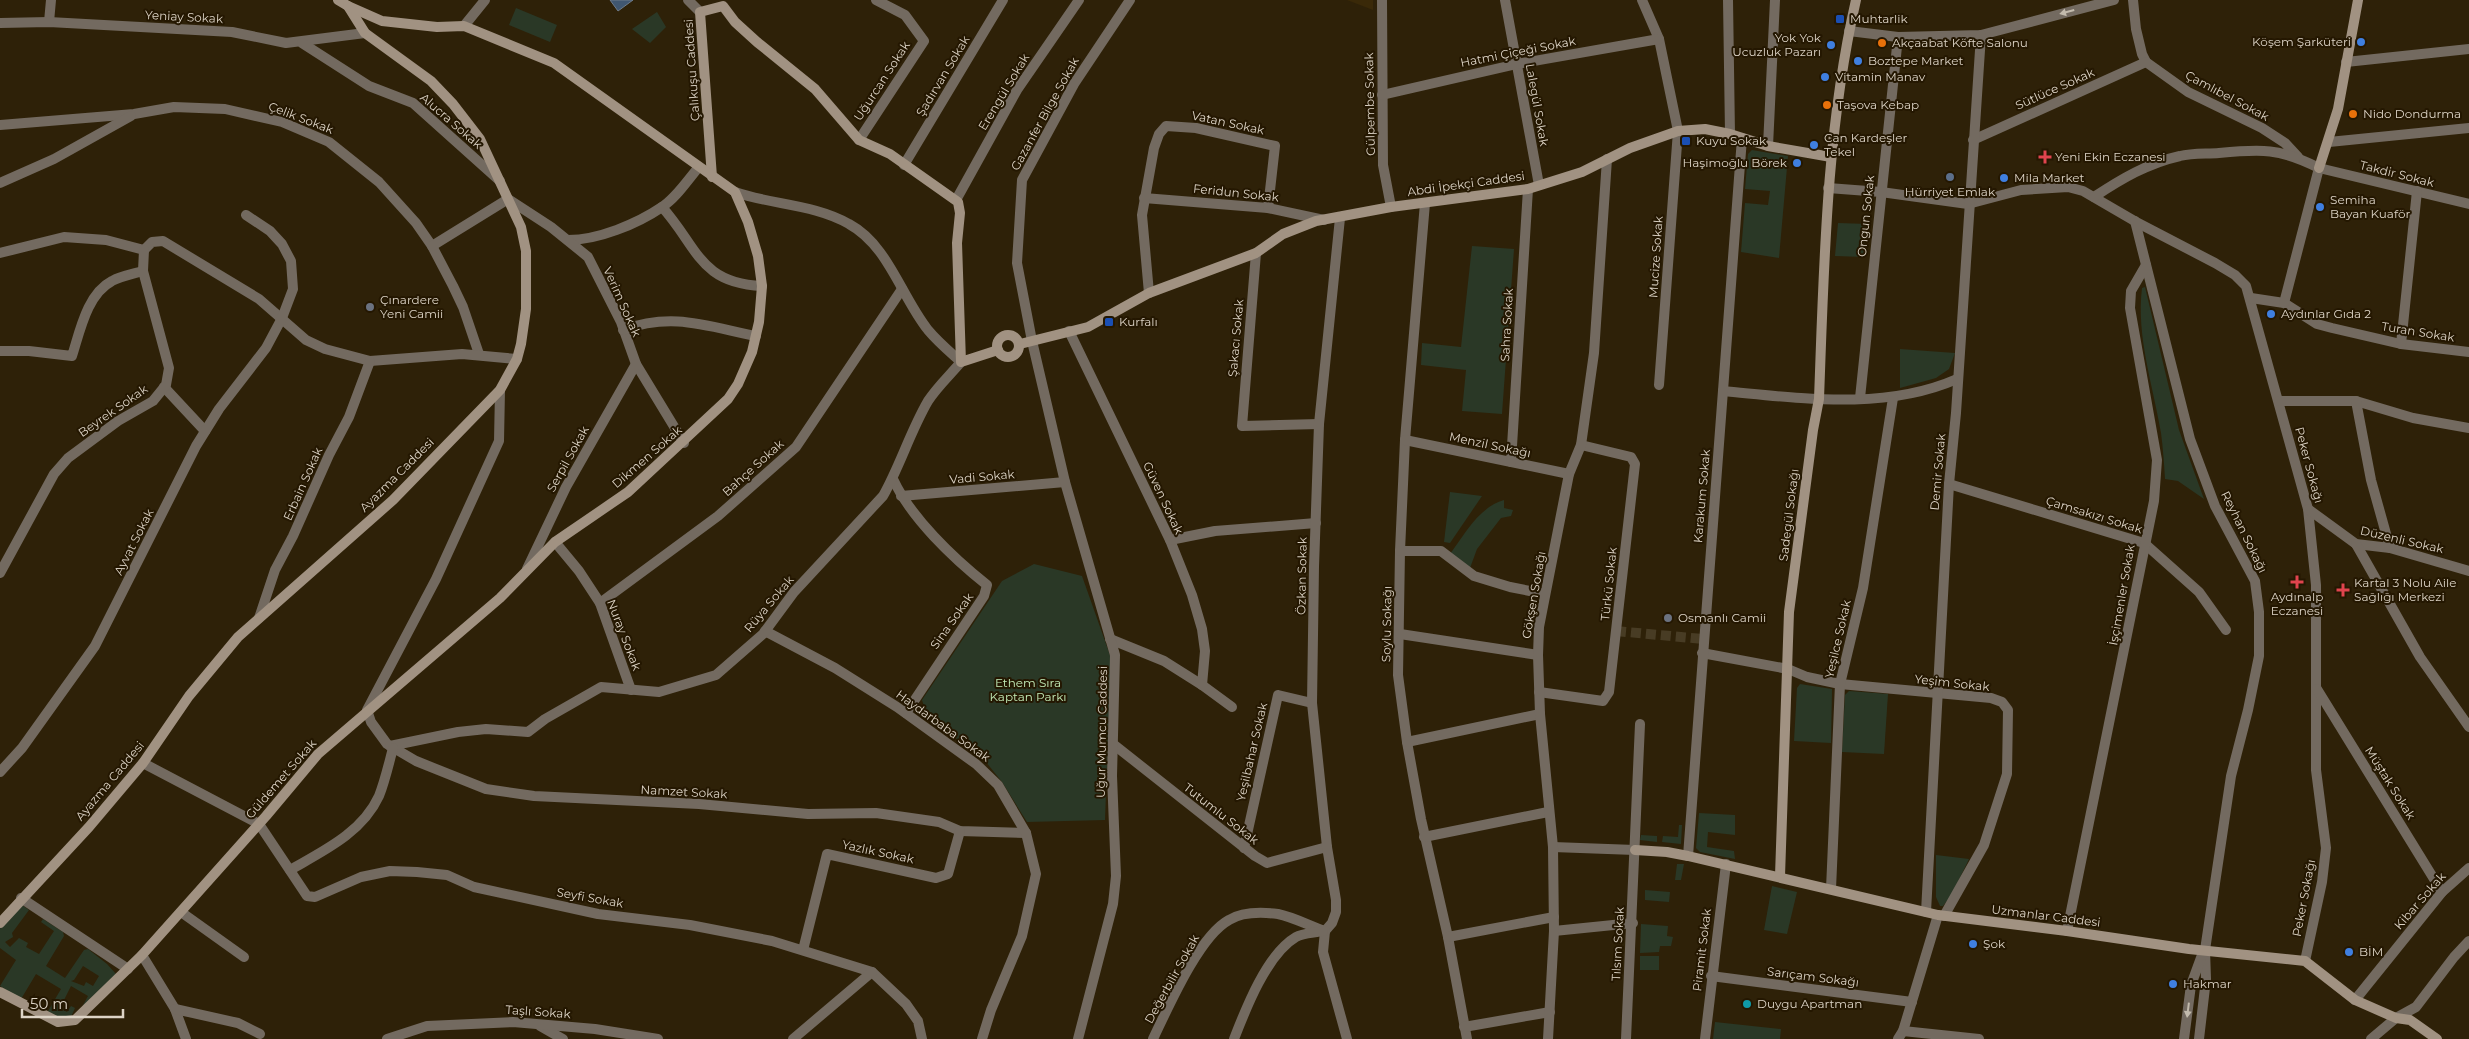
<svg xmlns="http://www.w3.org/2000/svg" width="2469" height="1039" font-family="Montserrat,sans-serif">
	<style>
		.built { fill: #3a2908 }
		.green { fill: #2a3826; fill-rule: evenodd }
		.water { fill: #405771; stroke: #6f7c8a }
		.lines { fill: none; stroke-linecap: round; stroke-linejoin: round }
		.street-tunnel { stroke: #483c24; stroke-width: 10; stroke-dasharray: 10 5; stroke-linecap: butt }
		.street { stroke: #736a60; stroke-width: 10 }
		.secondary { stroke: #a19282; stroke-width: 10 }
		.oneway { fill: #c2baac }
		.transit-dot { fill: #1a4fb4; stroke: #241701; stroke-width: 2 }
		.shop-dot { fill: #3f7fe0; stroke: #241701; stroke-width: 2 }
		.food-dot { fill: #e8710a; stroke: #241701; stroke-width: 2 }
		.health-dot { fill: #e0444e; stroke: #241701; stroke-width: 2 }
		.service-dot { fill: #5c6f8a; stroke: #241701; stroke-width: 2 }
		.worship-dot { fill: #6b7280; stroke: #241701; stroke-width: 2 }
		.culture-dot { fill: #0f9aa8; stroke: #241701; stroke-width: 2 }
		.labels { text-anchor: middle; stroke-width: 4; stroke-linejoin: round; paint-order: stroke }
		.street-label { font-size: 12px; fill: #ddd4c6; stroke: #241701 }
		.poi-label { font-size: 12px; fill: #ddd4c6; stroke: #241701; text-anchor: start }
		.park-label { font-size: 12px; fill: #c3ecb8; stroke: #241701 }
	</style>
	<rect width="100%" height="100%" fill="#2e2108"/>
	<!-- built -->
	<polygon class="built" points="1347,0 1373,0 1373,10"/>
	<!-- green -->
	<g class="green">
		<polygon points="516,8 557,25 550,42 509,25"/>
		<polygon points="657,12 666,27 650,43 632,29"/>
		<polygon points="1752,150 1788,156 1779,258 1741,252 1745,203 1768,205 1770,191 1745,189 1748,154"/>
		<polygon points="1838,223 1868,224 1864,257 1835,256"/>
		<polygon points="1472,246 1514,249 1502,414 1462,411 1466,370 1421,365 1422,343 1461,347"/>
		<path d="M2145,287L2179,430L2204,499L2178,481L2165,479C2164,463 2163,448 2161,433C2153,385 2136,336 2142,288Z"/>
		<polygon points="1900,349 1955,353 1949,369 1936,378 1900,388"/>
		<polygon points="1450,492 1482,496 1450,543 1444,542"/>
		<path d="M1504,500V508L1513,510L1511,516L1501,518L1477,549L1470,568L1450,554C1465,534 1479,507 1504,500Z"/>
		<polygon points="1034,564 1082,576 1111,658 1105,820 1027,822 1002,782 986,762 927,716 922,700 1002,581"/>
		<polygon points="1800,684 1832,689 1831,743 1794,741 1797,688"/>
		<polygon points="1849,691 1888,694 1884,754 1842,752 1845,695"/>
		<polygon points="1699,813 1735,815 1735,835 1708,832 1707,847 1734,851 1735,859 1700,852 1696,848"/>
		<polygon points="1679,825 1682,825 1681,844 1662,842 1663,836 1678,837"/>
		<polygon points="1641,835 1657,836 1657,842 1640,840"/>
		<polygon points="1936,855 1969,859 1951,896 1943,906 1940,906 1936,897"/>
		<polygon points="1677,864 1684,864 1681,880 1675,880"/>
		<polygon points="1772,886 1797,892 1787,934 1764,930"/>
		<polygon points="1645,890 1670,892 1669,902 1645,900"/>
		<path d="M22,905L29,910L12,933L13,937L5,942L10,947L19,938L28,943L26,947L39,954L54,931L41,922L43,919L63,932L64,936L46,966L65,978L84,950L88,949L107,964L116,974L82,1007L88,996L71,986L60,1008L67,1012L71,1006L75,1008L71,1017L62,1019L47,1013L61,989L36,974L21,999L0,986L16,960L0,948V927ZM83,966L99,976L93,986L86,982L84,986L71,981L74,980Z"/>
		<polygon points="1641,924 1668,926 1667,936 1673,937 1671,946 1660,946 1659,952 1640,953"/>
		<rect x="1640" y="956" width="19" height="14"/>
		<polygon points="1715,1022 1781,1029 1780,1039 1713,1039"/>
	</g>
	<!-- water -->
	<polygon class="water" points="610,0 633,0 618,11"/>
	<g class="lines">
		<!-- street-tunnel -->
		<polyline class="street-tunnel" points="1616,631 1703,639"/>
		<!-- street -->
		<g class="street">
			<polyline points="688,0 700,12"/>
			<polyline points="1382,0 1383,165 1391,207"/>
			<polyline points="1505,0 1539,185"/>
			<polyline points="1642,0 1659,39 1678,131 1659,385"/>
			<polyline points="1728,0 1730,134"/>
			<polyline points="2133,0 2136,29 2142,54 2146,62 2188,92 2262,128 2285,143 2298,157"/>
			<polyline points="49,22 51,0"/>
			<polyline points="0,23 49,22 232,32 286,43 365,33"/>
			<polyline points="464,26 485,0"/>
			<polyline points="1849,31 1898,37 1981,35 2114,0"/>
			<polyline points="302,43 369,86 413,103 500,181"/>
			<polyline points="2346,62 2469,49"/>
			<polyline points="1382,95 1517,64 1659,39"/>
			<polyline points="0,125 134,114 174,107 225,109 282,122 329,142 379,182 416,223 432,246 453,286 463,307 479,354"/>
			<polyline points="859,140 924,41 905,15 876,0"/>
			<polyline points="1973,140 2146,62"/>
			<polyline points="2329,142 2469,128"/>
			<polyline points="1768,146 1775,0"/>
			<polyline points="904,165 1003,0"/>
			<polyline points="0,183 54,159 131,116"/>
			<polyline points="1828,188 1881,192 1968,204 2021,190 2068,187 2083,191 2138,223 2215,263 2235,275 2246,286 2308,509 2316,585 2316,770 2326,848 2322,882 2305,961"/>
			<path d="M2094,197C2121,179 2148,163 2180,156C2192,153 2206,154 2219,153C2261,149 2280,148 2319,168L2469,204"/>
			<polyline points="1144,198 1268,208 1324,220"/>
			<polyline points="956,200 1017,90 1079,0"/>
			<polyline points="1425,203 1405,440 1400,551 1398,675 1407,742 1421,819 1448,937 1467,1039"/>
			<path d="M662,207C698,247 699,283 762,286"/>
			<polyline points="2135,221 2190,439 2215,506 2255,581 2259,612 2259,656 2248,710 2231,776 2205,950 2206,979 2199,1039"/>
			<path d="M568,240C598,240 637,224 662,207C676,198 687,181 698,168"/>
			<polyline points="432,246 508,199 551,227 588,257 621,322 636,364 684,443"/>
			<polyline points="144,250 152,242 163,241 259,299 306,340 325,349 370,361 462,354 517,359"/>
			<polyline points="0,253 64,237 106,240 144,250"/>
			<polyline points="1256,253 1242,426 1319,424"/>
			<polyline points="1149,293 1142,215 1154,148 1159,134 1166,126 1196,128 1275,146 1268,208"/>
			<polyline points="2251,298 2284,303 2317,324 2332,328 2401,344 2469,352"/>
			<polyline points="2284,303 2319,168"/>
			<path d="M623,330C672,312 706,326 756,336"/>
			<polyline points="1069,331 1170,540 1192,595 1202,629 1205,651 1202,685"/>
			<polyline points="2401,344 2417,191"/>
			<path d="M0,351H29L72,356C80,331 87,294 112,281C121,276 133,274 143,271"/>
			<polyline points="164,387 205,431"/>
			<polyline points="500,390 499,441 436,579 367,710 371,722 387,744 416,761 486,789 534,796 699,804 808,814 876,813 939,822 960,831 1026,833"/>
			<path d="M1723,391C1800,398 1884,411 1957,379"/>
			<polyline points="1860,398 1898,37"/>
			<polyline points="2279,401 2356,401 2413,418 2469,428"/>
			<polyline points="2356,401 2371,480 2390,548"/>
			<polyline points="1405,440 1569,474"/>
			<polyline points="1511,462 1528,189"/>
			<path d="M893,479C911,518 953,558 987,585L984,596L906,713"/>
			<polyline points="1949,484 2144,543 2199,592 2226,630"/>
			<polyline points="901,496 1065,482"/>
			<polyline points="2308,509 2356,544 2390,548 2469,571"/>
			<polyline points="1170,540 1215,531 1316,523"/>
			<polyline points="555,542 579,571 600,603 631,690"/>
			<polyline points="2356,544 2420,657 2469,727"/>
			<polyline points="1400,551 1441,551 1474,576 1510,587 1545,594"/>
			<polyline points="527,569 566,487 636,364"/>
			<polyline points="0,573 54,474 68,458 118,421 153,401 166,385 169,368 143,271 144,250"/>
			<polyline points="600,603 718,516 796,447 902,289"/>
			<polyline points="259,618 275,570 293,536 329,455 349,417 370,361"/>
			<polyline points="765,631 835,668 897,707 976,764 998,785 1026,833 1036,874 1022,936 991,1010 982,1039"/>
			<polyline points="1400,634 1538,655"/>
			<polyline points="1110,639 1164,661 1202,685 1232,707"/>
			<polyline points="1702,653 1788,669 1807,677 1840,684 1991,698 2002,702 2008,710 2007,774 1984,845 1944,916"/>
			<polyline points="2317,689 2442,892"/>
			<polyline points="1539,692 1603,701 1609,692 1635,464 1631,457 1581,445"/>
			<polyline points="1407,742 1540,714"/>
			<polyline points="1113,744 1255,856 1267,863 1327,847"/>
			<path d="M390,746L458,732L486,729L528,732L545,719L601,687L659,692L716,675L763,634L794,592L883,496C900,466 910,432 928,401C937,387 950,375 961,362C950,352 938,342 928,330C901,296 888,245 849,224C814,204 772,205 735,192"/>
			<polyline points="143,763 259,824 307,896 315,897 361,877 390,871 417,872 447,875 474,887 598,914 690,925 772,941 872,972 906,1004 918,1021 922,1039"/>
			<polyline points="0,772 22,748 95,646 196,446 219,409 266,348 282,318 293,289 291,261 282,244 270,231 246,215"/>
			<polyline points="1424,837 1548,812"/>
			<polyline points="1553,847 1635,850"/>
			<polyline points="1244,848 1278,695 1312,703"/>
			<polyline points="1688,856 1742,138"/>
			<path d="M290,870C323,851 362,833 379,796C385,781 389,763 393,748"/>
			<polyline points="1831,889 1840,684 1863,588 1893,398"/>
			<polyline points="21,898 128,969"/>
			<polyline points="181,912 244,957"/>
			<polyline points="1926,912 1949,484 1956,413 1981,35"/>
			<polyline points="1325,931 1332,923 1336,912 1336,900 1327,847 1312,703 1314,567 1319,424 1340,218"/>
			<polyline points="1325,931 1323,952 1347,1039"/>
			<polyline points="1554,931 1633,923"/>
			<polyline points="2067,931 2154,501 2157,460 2130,308 2131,291 2146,265"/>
			<polyline points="1448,937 1554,917"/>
			<polyline points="803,950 827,854 936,878 948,874 960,831"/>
			<polyline points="142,955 175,1009 186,1039"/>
			<polyline points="1711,976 1912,1002"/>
			<polyline points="2355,1000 2442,892 2469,868"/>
			<polyline points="175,1009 238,1023 260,1034"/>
			<polyline points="540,1026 563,1039"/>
			<polyline points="1464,1027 1550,1012"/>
			<polyline points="1903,1031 1979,1039"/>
			<polyline points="387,1039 427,1026 513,1022 595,1029 658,1039"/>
			<polyline points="793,1039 872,972"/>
			<polyline points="1078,1039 1113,904 1116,876 1112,776 1115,655 1065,482 1032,341 1017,263 1022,180 1074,84 1130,0"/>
			<path d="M1153,1039C1168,1008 1199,936 1229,920C1242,912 1262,912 1278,914C1293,917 1310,926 1325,931"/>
			<path d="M1234,1039C1246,1008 1267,954 1296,937C1303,933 1315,933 1323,931"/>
			<polyline points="1548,1039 1554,931 1553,847 1540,714 1538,655 1539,627 1569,474 1581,445 1594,353 1607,159"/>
			<polyline points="1626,1039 1640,724"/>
			<polyline points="1705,1039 1726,864"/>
			<polyline points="1898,1039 1903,1031 1938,915"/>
			<polyline points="2184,1039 2191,985 2202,955"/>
			<polyline points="2371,1039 2396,1018 2416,1007 2454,957 2469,941"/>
		</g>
		<!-- secondary -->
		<g class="secondary">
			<polyline points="2319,168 2338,109 2358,0"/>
			<polyline points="712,177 700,12 723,6 735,22 757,42 815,89 859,140 890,154 958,202 960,213 957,243 961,362 998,350"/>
			<circle cx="1008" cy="346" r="11"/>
			<polyline points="1020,344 1088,327 1149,293 1256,253 1283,234 1316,221 1391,207 1528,189 1582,172 1630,148 1678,131 1705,129 1730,134 1768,146 1831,157"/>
			<polyline points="1635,850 1667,852 1688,856 1938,915 2067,931 2189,949 2305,961 2355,1000 2396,1018 2410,1020 2437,1039"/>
			<path d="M1780,876L1789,612L1813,430L1819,399C1824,266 1826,131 1856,0"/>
			<polyline points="0,923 89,827 143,763 189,696 238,637 393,500 500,390 517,359 521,344 526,309 526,251 521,227 480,139 453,104 431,81 365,33 348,6 338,0"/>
			<polyline points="0,992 58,1022 75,1020 142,955 266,816 318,754 500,598 555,542 628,492 728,399 738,384 752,352 759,322 762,286 758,256 748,222 735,192 554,63 464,26 437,27 382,21 348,6"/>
		</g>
	</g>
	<!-- one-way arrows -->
	<defs><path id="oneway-solid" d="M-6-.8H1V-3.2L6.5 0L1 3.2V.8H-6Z" transform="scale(1.25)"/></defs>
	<g class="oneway">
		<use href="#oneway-solid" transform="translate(2067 12) rotate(165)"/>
		<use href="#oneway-solid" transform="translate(2188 1010) rotate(97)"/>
	</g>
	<!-- markers -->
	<g class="transit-dot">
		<rect x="1835" y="14" width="10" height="10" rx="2.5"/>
		<rect x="1681" y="136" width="10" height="10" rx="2.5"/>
		<rect x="1104" y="317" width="10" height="10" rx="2.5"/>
	</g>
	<g class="shop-dot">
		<circle cx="2361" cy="42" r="5"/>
		<circle cx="1831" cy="45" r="5"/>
		<circle cx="1858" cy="61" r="5"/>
		<circle cx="1825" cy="77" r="5"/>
		<circle cx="1814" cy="145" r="5"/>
		<circle cx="1797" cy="163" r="5"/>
		<circle cx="2004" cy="178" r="5"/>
		<circle cx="2320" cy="207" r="5"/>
		<circle cx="2271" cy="314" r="5"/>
		<circle cx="1973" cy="944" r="5"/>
		<circle cx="2349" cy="952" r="5"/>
		<circle cx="2173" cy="984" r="5"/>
	</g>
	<g class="food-dot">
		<circle cx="1882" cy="43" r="5"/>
		<circle cx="1827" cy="105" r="5"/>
		<circle cx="2353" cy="114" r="5"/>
	</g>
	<g class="health-dot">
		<path d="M2042.5 149.5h5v5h5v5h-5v5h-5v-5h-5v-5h5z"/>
		<path d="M2294.5 574.5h5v5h5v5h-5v5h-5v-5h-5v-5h5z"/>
		<path d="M2340.5 582.5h5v5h5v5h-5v5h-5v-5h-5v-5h5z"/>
	</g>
	<circle class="service-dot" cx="1950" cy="177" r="5"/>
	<g class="worship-dot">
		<circle cx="370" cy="307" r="5"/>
		<circle cx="1668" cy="618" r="5"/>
	</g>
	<circle class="culture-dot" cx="1747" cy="1004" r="5"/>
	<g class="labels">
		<!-- street labels -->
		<g class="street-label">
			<text transform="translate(184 17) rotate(3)" y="4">Yeniay Sokak</text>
			<text transform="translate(1518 52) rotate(-11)" y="4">Hatmi Çiçeği Sokak</text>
			<text transform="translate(692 70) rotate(-94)" y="4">Çalıkuşu Caddesi</text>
			<text transform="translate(943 76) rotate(-59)" y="4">Şadırvan Sokak</text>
			<text transform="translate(882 81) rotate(-57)" y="4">Uğurcan Sokak</text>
			<text transform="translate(2055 89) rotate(-24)" y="4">Sütlüce Sokak</text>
			<text transform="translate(1004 92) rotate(-59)" y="4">Erengül Sokak</text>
			<text transform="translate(2227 96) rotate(28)" y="4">Çamlıbel Sokak</text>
			<text transform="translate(1370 104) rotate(-91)" y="4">Gülpembe Sokak</text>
			<text transform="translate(1537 105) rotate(80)" y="4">Lalegül Sokak</text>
			<text transform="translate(1045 114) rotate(-61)" y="4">Gazanfer Bilge Sokak</text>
			<text transform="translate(301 118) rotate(21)" y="4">Çelik Sokak</text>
			<text transform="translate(451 121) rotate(41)" y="4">Alucra Sokak</text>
			<text transform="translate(1228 123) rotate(12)" y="4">Vatan Sokak</text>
			<text transform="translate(2397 174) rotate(14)" y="4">Takdir Sokak</text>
			<text transform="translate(1466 184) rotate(-8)" y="4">Abdi İpekçi Caddesi</text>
			<text transform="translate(1236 193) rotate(6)" y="4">Feridun Sokak</text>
			<text transform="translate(1866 216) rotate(-84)" y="4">Ongun Sokak</text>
			<text transform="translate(1656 257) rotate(-86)" y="4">Mucize Sokak</text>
			<text transform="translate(622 302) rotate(66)" y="4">Verim Sokak</text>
			<text transform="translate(1507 325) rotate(-87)" y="4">Sahra Sokak</text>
			<text transform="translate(2418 332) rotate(9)" y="4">Turan Sokak</text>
			<text transform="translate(1236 338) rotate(-85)" y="4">Şakacı Sokak</text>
			<text transform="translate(113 411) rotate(-35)" y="4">Beyrek Sokak</text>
			<text transform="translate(1490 445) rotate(12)" y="4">Menzil Sokağı</text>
			<text transform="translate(647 457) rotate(-41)" y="4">Dikmen Sokak</text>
			<text transform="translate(568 459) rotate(-61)" y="4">Serpil Sokak</text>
			<text transform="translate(2309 465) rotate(75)" y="4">Peker Sokağı</text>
			<text transform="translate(753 468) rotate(-42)" y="4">Bahçe Sokak</text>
			<text transform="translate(1938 472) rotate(-85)" y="4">Demir Sokak</text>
			<text transform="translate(397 475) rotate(-45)" y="4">Ayazma Caddesi</text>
			<text transform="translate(982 477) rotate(-5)" y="4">Vadi Sokak</text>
			<text transform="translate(303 484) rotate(-66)" y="4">Erbain Sokak</text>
			<text transform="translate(1702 496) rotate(-85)" y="4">Karakum Sokak</text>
			<text transform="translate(1163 498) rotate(65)" y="4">Güven Sokak</text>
			<text transform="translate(1789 515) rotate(-83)" y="4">Sadegül Sokağı</text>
			<text transform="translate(2094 515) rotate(17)" y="4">Çamsakızı Sokak</text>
			<text transform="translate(2244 532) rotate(64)" y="4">Reyhan Sokağı</text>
			<text transform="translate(2402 540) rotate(13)" y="4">Düzenli Sokak</text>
			<text transform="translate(134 542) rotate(-63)" y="4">Ayvat Sokak</text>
			<text transform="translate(1302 576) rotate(-89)" y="4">Özkan Sokak</text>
			<text transform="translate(1609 584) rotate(-84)" y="4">Türkü Sokak</text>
			<text transform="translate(1534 595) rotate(-80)" y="4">Gökşen Sokağı</text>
			<text transform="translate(2122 595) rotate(-80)" y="4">İşçimenler Sokak</text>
			<text transform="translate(769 604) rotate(-50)" y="4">Rüya Sokak</text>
			<text transform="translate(952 621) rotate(-55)" y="4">Sina Sokak</text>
			<text transform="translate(1387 624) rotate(-89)" y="4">Soylu Sokağı</text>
			<text transform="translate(624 635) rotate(69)" y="4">Nuray Sokak</text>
			<text transform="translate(1838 639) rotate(-77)" y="4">Yeşilce Sokak</text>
			<text transform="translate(1952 683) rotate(6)" y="4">Yeşim Sokak</text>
			<text transform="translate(943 726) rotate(36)" y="4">Haydarbaba Sokak</text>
			<text transform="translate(1102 732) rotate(-89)" y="4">Uğur Mumcu Caddesi</text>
			<text transform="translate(1252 752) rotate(-77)" y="4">Yeşilbahar Sokak</text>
			<text transform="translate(281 779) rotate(-49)" y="4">Güldemet Sokak</text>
			<text transform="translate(110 781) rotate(-50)" y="4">Ayazma Caddesi</text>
			<text transform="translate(2390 783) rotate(58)" y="4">Müştak Sokak</text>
			<text transform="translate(684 792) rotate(3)" y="4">Namzet Sokak</text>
			<text transform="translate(1221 814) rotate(38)" y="4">Tutumlu Sokak</text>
			<text transform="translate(878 852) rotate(12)" y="4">Yazlık Sokak</text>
			<text transform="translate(590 898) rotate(10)" y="4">Seyfi Sokak</text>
			<text transform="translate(2304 898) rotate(-79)" y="4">Peker Sokağı</text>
			<text transform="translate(2420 901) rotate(-49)" y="4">Kibar Sokak</text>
			<text transform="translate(2046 916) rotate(7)" y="4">Uzmanlar Caddesi</text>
			<text transform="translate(1618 944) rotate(-87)" y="4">Tılsım Sokak</text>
			<text transform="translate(1702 950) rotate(-83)" y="4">Piramit Sokak</text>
			<text transform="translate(1813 977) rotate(7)" y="4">Sarıçam Sokağı</text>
			<text transform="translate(1172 979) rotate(-61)" y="4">Değerbilir Sokak</text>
			<text transform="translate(538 1012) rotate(4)" y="4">Taşlı Sokak</text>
		</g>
		<!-- poi labels -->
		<g class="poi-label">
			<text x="1850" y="23">Muhtarlik</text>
			<text x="1821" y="42" text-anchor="end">Yok Yok<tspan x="1821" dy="14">Ucuzluk Pazarı</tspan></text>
			<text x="2351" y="46" text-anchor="end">Köşem Şarküteri</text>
			<text x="1892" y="47">Akçaabat Köfte Salonu</text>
			<text x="1868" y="65">Boztepe Market</text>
			<text x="1835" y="81">Vitamin Manav</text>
			<text x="1837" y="109">Taşova Kebap</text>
			<text x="2363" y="118">Nido Dondurma</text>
			<text x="1824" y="142">Can Kardeşler<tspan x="1824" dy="14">Tekel</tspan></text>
			<text x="1696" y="145">Kuyu Sokak</text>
			<text x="2055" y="161">Yeni Ekin Eczanesi</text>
			<text x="1787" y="167" text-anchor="end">Haşimoğlu Börek</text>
			<text x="2014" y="182">Mila Market</text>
			<text x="1950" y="196" text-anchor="middle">Hürriyet Emlak</text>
			<text x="2330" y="204">Semiha<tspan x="2330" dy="14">Bayan Kuaför</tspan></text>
			<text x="380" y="304">Çınardere<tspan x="380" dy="14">Yeni Camii</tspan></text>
			<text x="2281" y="318">Aydınlar Gıda 2</text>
			<text x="1119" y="326">Kurfalı</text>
			<text x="2354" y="587">Kartal 3 Nolu Aile<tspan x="2354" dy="14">Sağlığı Merkezi</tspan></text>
			<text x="2297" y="601" text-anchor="middle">Aydınalp<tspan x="2297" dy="14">Eczanesi</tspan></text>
			<text x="1678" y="622">Osmanlı Camii</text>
			<text x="1983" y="948">Şok</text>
			<text x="2359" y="956">BİM</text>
			<text x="2183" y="988">Hakmar</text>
			<text x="1757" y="1008">Duygu Apartman</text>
		</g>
		<!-- park labels -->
		<g class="park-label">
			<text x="1028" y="687">Ethem Sıra<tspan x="1028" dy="14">Kaptan Parkı</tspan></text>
		</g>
	</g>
	<!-- scale -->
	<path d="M22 1009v8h101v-8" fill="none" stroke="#ddd4c6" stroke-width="2.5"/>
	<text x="30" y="1009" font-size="15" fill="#ddd4c6" stroke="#241701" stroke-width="4" paint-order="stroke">50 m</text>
</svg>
